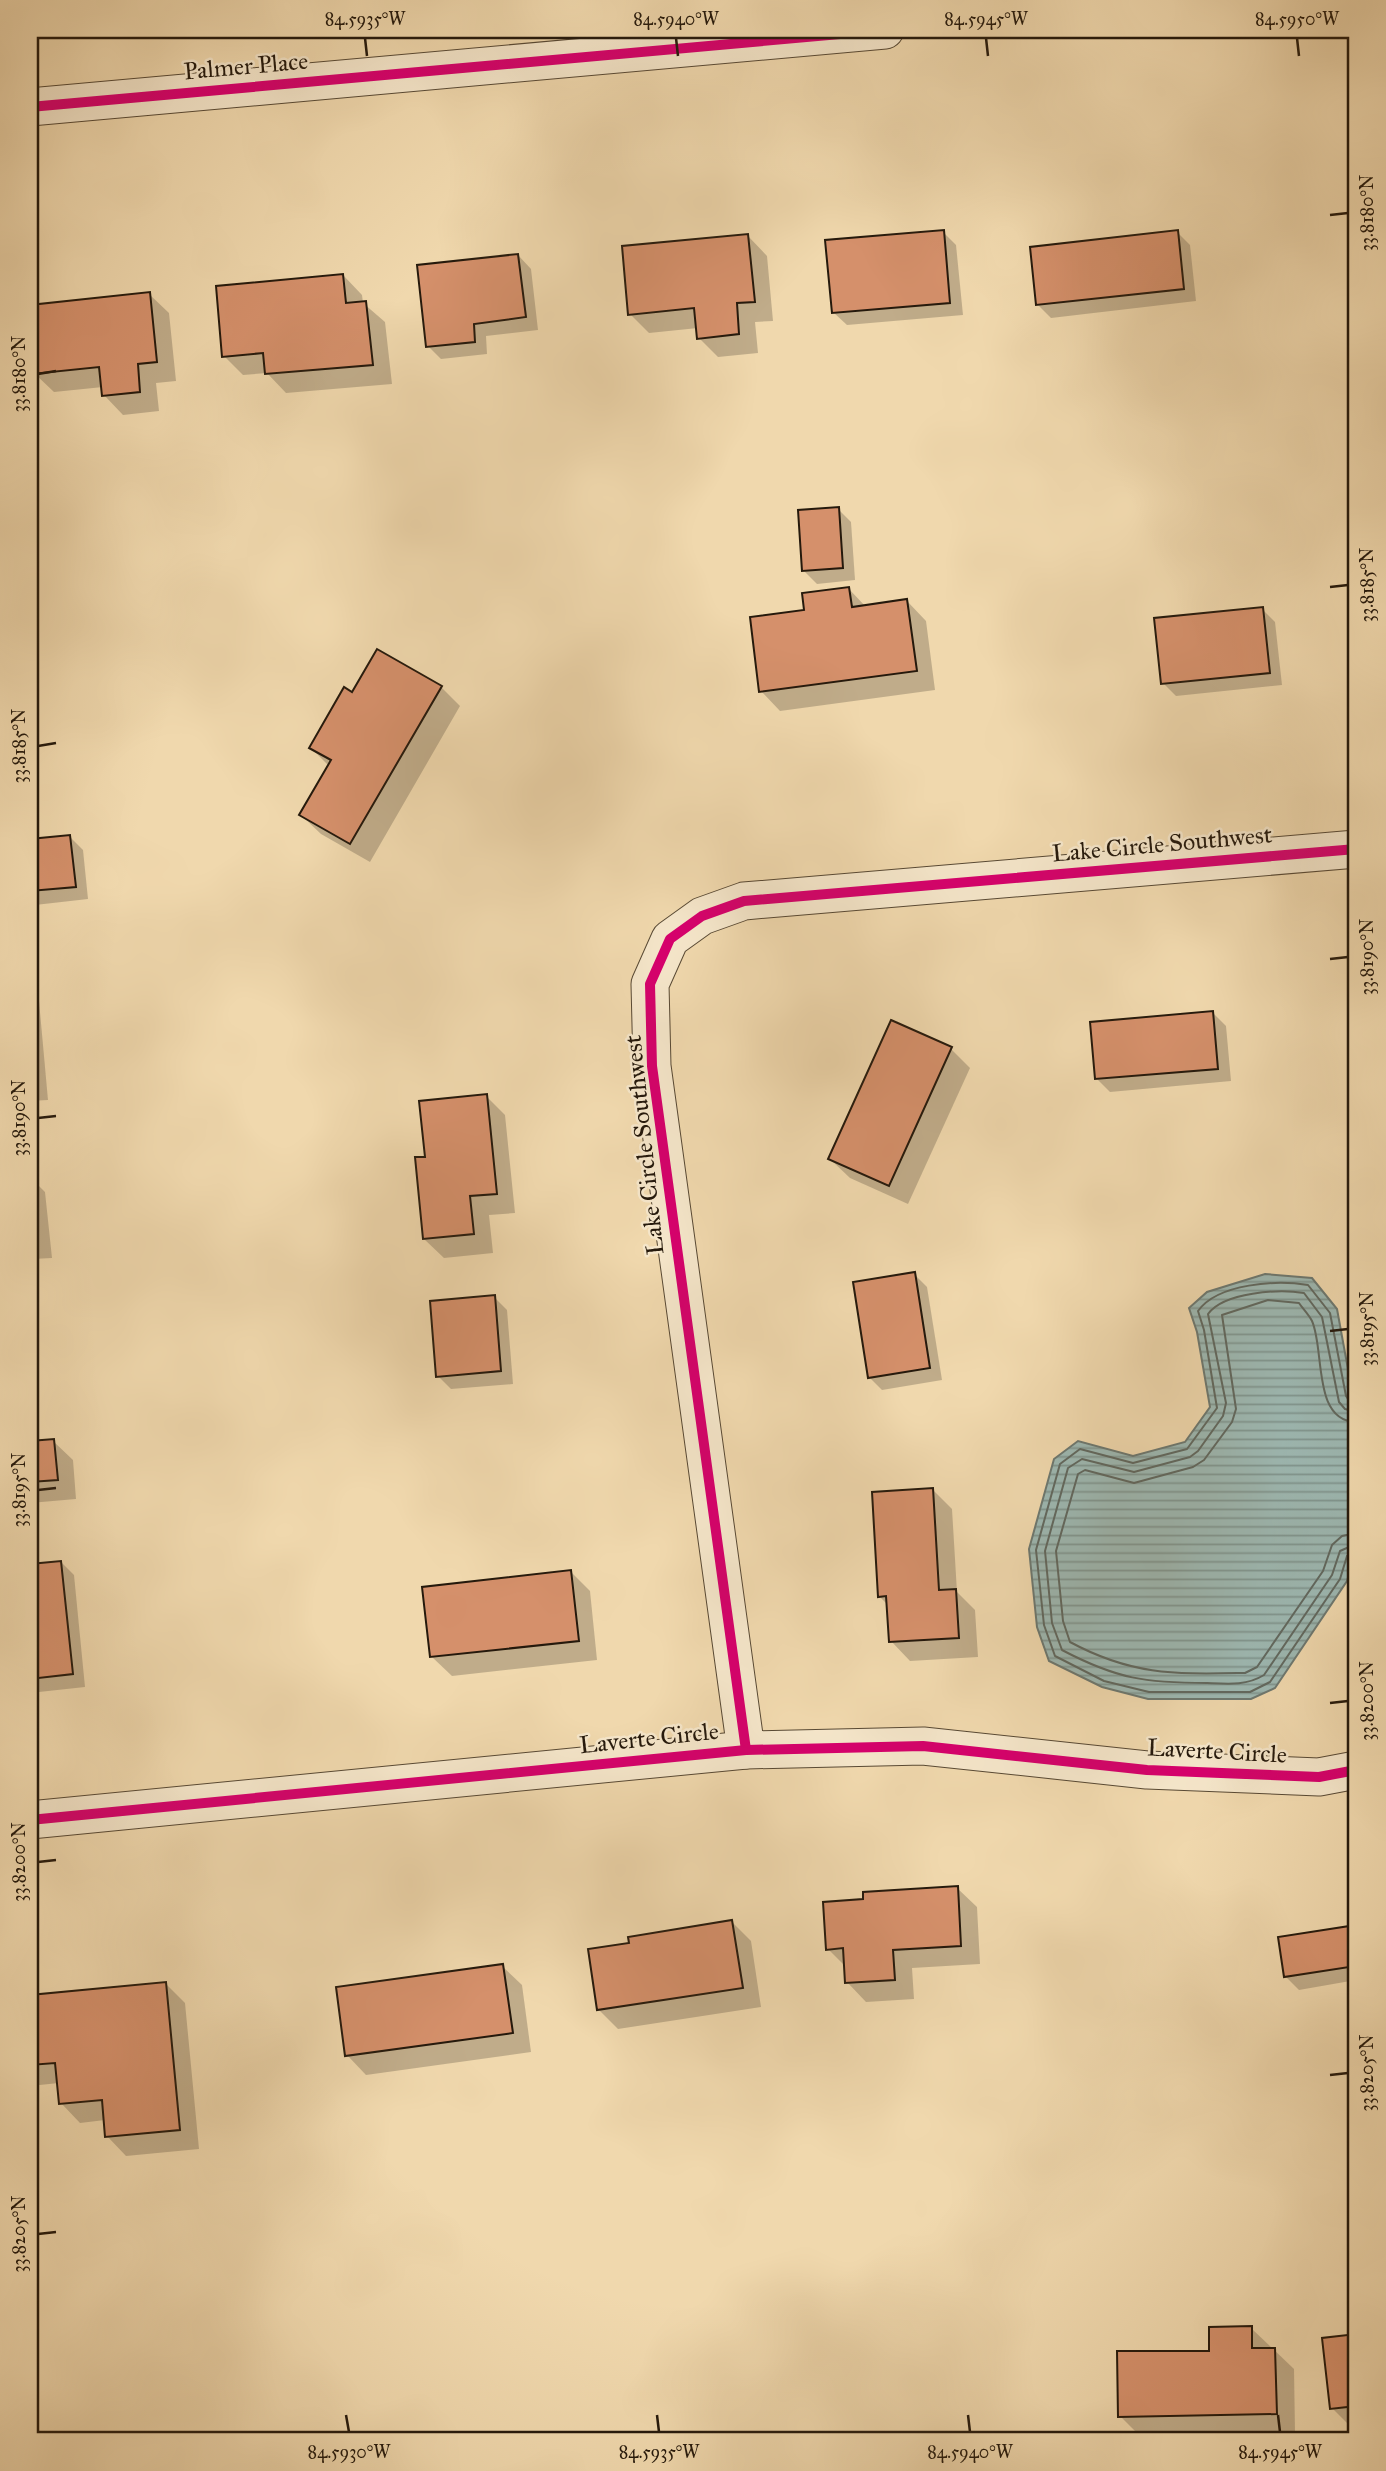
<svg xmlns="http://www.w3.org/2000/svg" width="1386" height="2471" font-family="'IM FELL Great Primer',serif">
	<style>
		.water { fill: url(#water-rules); stroke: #6d7870; stroke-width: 2 }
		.shadow { fill: #0003 }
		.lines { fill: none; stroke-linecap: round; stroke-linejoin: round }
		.shore { stroke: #61685f; stroke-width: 2 }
		.building { fill: #d5906b; stroke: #25190c; stroke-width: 2 }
		.minor-casing { stroke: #584934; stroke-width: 39 }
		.minor { stroke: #f5e6ca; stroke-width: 37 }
		.cycleway-casing { stroke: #f5e6ca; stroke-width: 15 }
		.cycleway { stroke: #d6006c; stroke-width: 10 }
		.ticks { fill: none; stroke: #25190c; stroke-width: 2.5 }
		.labels { text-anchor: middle; stroke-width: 5; stroke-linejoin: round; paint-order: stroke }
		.street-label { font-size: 24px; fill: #25190c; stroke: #f5e6ca }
		.neatline { fill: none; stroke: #25190c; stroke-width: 2.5 }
		.ticks-label { font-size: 18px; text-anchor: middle; fill: #25190c }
	</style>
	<defs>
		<pattern id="water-rules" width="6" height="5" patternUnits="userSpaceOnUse" patternTransform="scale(1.75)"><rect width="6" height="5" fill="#9db8b2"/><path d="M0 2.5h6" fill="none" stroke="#80958f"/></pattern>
	</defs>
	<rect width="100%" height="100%" fill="#f0d8ad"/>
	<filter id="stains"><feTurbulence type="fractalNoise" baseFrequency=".00286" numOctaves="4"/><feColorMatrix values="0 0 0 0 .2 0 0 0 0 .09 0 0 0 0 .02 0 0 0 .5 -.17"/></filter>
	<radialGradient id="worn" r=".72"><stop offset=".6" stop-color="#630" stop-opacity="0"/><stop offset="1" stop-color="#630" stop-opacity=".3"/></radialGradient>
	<!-- water -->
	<polygon class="water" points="1265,1274 1312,1278 1337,1309 1356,1413 1356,1548 1347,1581 1275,1688 1251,1699 1148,1699 1102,1687 1049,1661 1037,1627 1029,1549 1054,1459 1078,1441 1133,1456 1185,1442 1210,1407 1197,1332 1189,1308 1207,1292"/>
	<!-- shadow -->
	<g class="shadow">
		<polygon points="943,232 956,245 963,315 847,325 833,312"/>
		<polygon points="1177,232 1190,245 1196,301 1051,318 1038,305"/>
		<polygon points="748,236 767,256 773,321 755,322 758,353 718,357 699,338 698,328 649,333 630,314"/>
		<polygon points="518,255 531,269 538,330 486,336 487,354 441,359 428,346"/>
		<polygon points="343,275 362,295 363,303 385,322 392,384 286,393 267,373 243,375 224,356"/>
		<polygon points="149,294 169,313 176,381 156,383 159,411 123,415 104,395 103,387 54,392 34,373 30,307"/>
		<polygon points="838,509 851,522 855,580 817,584 804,571"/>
		<polygon points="849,589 866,607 907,601 926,621 935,690 780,711 761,691 806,611"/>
		<polygon points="1262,609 1275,622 1282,685 1176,696 1163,683"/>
		<polygon points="441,687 460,706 370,862 321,834 301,815 329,766 311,748 353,695"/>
		<polygon points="70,837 83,850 88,899 35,905 30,900 30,840"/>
		<polygon points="30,952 35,957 48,1100 30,1101"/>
		<polygon points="1213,1013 1226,1026 1231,1081 1110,1092 1097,1079"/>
		<polygon points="951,1049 970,1068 908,1204 850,1178 830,1159"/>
		<polygon points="486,1096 505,1115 515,1213 489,1215 493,1253 444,1258 424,1239 427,1158"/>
		<polygon points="30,1177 45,1192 52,1258 33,1259 38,1317 30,1318"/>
		<polygon points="914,1274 927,1287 942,1380 882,1390 869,1377"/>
		<polygon points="494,1297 507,1310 513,1384 451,1389 438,1376"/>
		<polygon points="30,1416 32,1442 53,1441 73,1460 76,1499 30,1503"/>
		<polygon points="933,1490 952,1509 957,1592 975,1610 978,1657 910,1661 891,1641 889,1606 879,1596"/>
		<polygon points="61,1562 74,1575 85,1687 39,1692 30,1683 30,1566"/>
		<polygon points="571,1572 590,1591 597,1660 452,1676 432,1657"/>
		<polygon points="957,1888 977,1907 980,1964 912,1968 914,1999 866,2002 847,1982 846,1967 828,1949 865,1901"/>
		<polygon points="732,1922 751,1941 761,2007 618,2029 599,2010"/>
		<polygon points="1356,1926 1356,1980 1299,1990 1286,1977 1280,1938"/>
		<polygon points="502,1966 522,1985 531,2052 366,2075 347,2055"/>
		<polygon points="165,1983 185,2003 199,2149 126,2156 107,2136 105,2120 80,2123 61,2103 59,2083 30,2086 30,1996"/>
		<polygon points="1251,2328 1294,2369 1295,2433 1139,2435 1120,2416"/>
		<polygon points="1356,2336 1356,2427 1351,2427 1332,2408 1324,2340"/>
	</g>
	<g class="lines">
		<!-- shore -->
		<g class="shore">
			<path d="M1356,1403L1350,1402L1346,1396L1330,1313L1308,1285C1277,1280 1218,1283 1198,1311L1204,1330L1217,1408L1187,1449L1133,1463L1080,1449L1060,1464L1036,1550L1044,1625L1055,1656L1104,1681L1149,1692H1250L1270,1682L1340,1579L1347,1556L1356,1552"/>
			<path d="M1356,1412L1345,1409L1339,1402L1322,1317L1304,1293C1279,1289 1224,1292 1208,1314L1226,1403L1223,1416L1198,1451L1190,1457L1134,1472L1082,1459L1068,1468L1045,1551L1052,1623L1062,1650C1117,1679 1146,1683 1207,1683C1228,1684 1246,1686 1264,1675L1332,1575L1340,1551L1356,1544"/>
			<path d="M1356,1422C1312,1421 1325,1350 1312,1321C1309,1315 1303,1309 1299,1303L1268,1300L1222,1315L1236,1409L1232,1422L1204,1460L1193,1467L1134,1483L1085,1470L1078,1474L1056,1551L1063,1621L1070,1642C1133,1676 1176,1674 1245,1673L1257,1667L1323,1571L1332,1545L1342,1536L1356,1533"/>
		</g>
	</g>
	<!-- building -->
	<g class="building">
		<polygon points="944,230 950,303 832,313 825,240"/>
		<polygon points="1178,230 1184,289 1036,305 1030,247"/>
		<polygon points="748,234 755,302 737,303 739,334 697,339 694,308 628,315 622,246"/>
		<polygon points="518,254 526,317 474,324 475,342 426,347 417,265"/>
		<polygon points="343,274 346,303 366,301 373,365 265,374 263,353 222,357 216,286"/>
		<polygon points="150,292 157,362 138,364 140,392 102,396 99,367 32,374 30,305"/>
		<polygon points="839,507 843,568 802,571 798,510"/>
		<polygon points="849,587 852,607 907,599 917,671 759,692 750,617 804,610 802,593"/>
		<polygon points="1263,607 1270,673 1161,684 1154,618"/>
		<polygon points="377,649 442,686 350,844 299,815 331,760 309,748 344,687 352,692"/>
		<polygon points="70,835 76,887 30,891 30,839"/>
		<polygon points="1213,1011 1218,1069 1095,1079 1090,1022"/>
		<polygon points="891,1020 952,1047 889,1186 828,1159"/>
		<polygon points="487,1094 497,1194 470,1196 474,1234 423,1239 415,1157 425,1157 419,1101"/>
		<polygon points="915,1272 930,1368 868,1378 853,1282"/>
		<polygon points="495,1295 501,1371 436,1377 430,1301"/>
		<polygon points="54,1439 58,1480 30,1482 30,1441"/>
		<polygon points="933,1488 939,1590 956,1589 959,1638 889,1642 886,1596 878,1597 872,1492"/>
		<polygon points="61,1561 73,1674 30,1679 30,1564"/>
		<polygon points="571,1570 579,1641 430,1657 422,1587"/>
		<polygon points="958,1886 961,1946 893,1950 895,1980 845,1983 843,1948 826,1950 823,1902 863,1899 863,1892"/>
		<polygon points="732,1920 743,1988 597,2010 588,1949 629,1943 628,1937"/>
		<polygon points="1356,1925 1356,1966 1284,1977 1278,1937"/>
		<polygon points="503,1964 513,2033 345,2056 336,1987"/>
		<polygon points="166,1982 180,2130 105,2137 102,2100 59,2104 55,2063 30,2065 30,1995"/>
		<polygon points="1252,2326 1252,2348 1275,2348 1277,2414 1118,2417 1117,2351 1209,2351 1209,2327"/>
		<polygon points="1356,2334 1356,2406 1330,2409 1322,2338"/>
	</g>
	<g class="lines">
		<defs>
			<g id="minor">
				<polyline points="30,107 885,30"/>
				<polyline points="746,1750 652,1066 650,984 670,939 702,916 744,901 1356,849"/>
				<polyline points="30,1820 746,1750 923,1746 1147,1770 1319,1777 1356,1770"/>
			</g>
		</defs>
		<!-- minor casing -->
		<use href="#minor" class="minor-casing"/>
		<!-- minor -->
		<use href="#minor" class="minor"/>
		<defs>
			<g id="cycleway">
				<polyline points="30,107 885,30"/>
				<polyline points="746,1750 652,1066 650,984 670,939 702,916 744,901 1356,849"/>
				<polyline points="30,1820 746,1750 923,1746 1147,1770 1319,1777 1356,1770"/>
			</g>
		</defs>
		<!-- cycleway casing -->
		<use href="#cycleway" class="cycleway-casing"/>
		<!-- cycleway -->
		<use href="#cycleway" class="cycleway"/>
	</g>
	<!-- ticks -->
	<path class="ticks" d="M365,38L367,56M676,38L678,56M986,38L988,56M1297,38L1299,56M1330,215L1348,213M38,374L56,371M1330,587L1348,585M38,746L56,743M1330,959L1348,957M38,1118L56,1116M1330,1331L1348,1329M38,1490L56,1488M1330,1703L1348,1701M38,1862L56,1860M1330,2075L1348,2073M38,2234L56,2232M346,2415L349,2432M657,2415L659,2432M968,2415L970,2432M1278,2415L1280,2432"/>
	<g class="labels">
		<!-- street labels -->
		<g class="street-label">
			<text transform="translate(246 66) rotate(-5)" y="8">Palmer Place</text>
			<text transform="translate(1162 844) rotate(-5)" y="8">Lake Circle Southwest</text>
			<text transform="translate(644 1145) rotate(-96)" y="8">Lake Circle Southwest</text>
			<text transform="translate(649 1738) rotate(-6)" y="8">Laverte Circle</text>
			<text transform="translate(1217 1751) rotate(3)" y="8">Laverte Circle</text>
		</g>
	</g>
	<!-- margin -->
	<rect width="1386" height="2471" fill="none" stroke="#f0d8ad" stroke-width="77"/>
	<rect x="38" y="38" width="1310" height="2394" class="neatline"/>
	<g class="ticks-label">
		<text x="365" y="25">84.5935°W</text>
		<text x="676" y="25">84.5940°W</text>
		<text x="986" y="25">84.5945°W</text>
		<text x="1297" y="25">84.5950°W</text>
		<text transform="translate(1367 213) rotate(-90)" y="6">33.8180°N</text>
		<text transform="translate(19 374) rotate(-90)" y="6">33.8180°N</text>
		<text transform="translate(1367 585) rotate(-90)" y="6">33.8185°N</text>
		<text transform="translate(19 746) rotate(-90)" y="6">33.8185°N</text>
		<text transform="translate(1367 957) rotate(-90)" y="6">33.8190°N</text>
		<text transform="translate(19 1118) rotate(-90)" y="6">33.8190°N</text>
		<text transform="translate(1367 1329) rotate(-90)" y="6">33.8195°N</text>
		<text transform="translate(19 1490) rotate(-90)" y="6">33.8195°N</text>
		<text transform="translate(1367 1701) rotate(-90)" y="6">33.8200°N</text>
		<text transform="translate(19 1862) rotate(-90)" y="6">33.8200°N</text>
		<text transform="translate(1367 2073) rotate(-90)" y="6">33.8205°N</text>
		<text transform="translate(19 2234) rotate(-90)" y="6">33.8205°N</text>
		<text x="349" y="2458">84.5930°W</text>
		<text x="659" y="2458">84.5935°W</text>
		<text x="970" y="2458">84.5940°W</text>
		<text x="1280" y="2458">84.5945°W</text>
	</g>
	<rect width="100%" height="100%" filter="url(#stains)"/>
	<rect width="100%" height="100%" fill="url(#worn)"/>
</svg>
